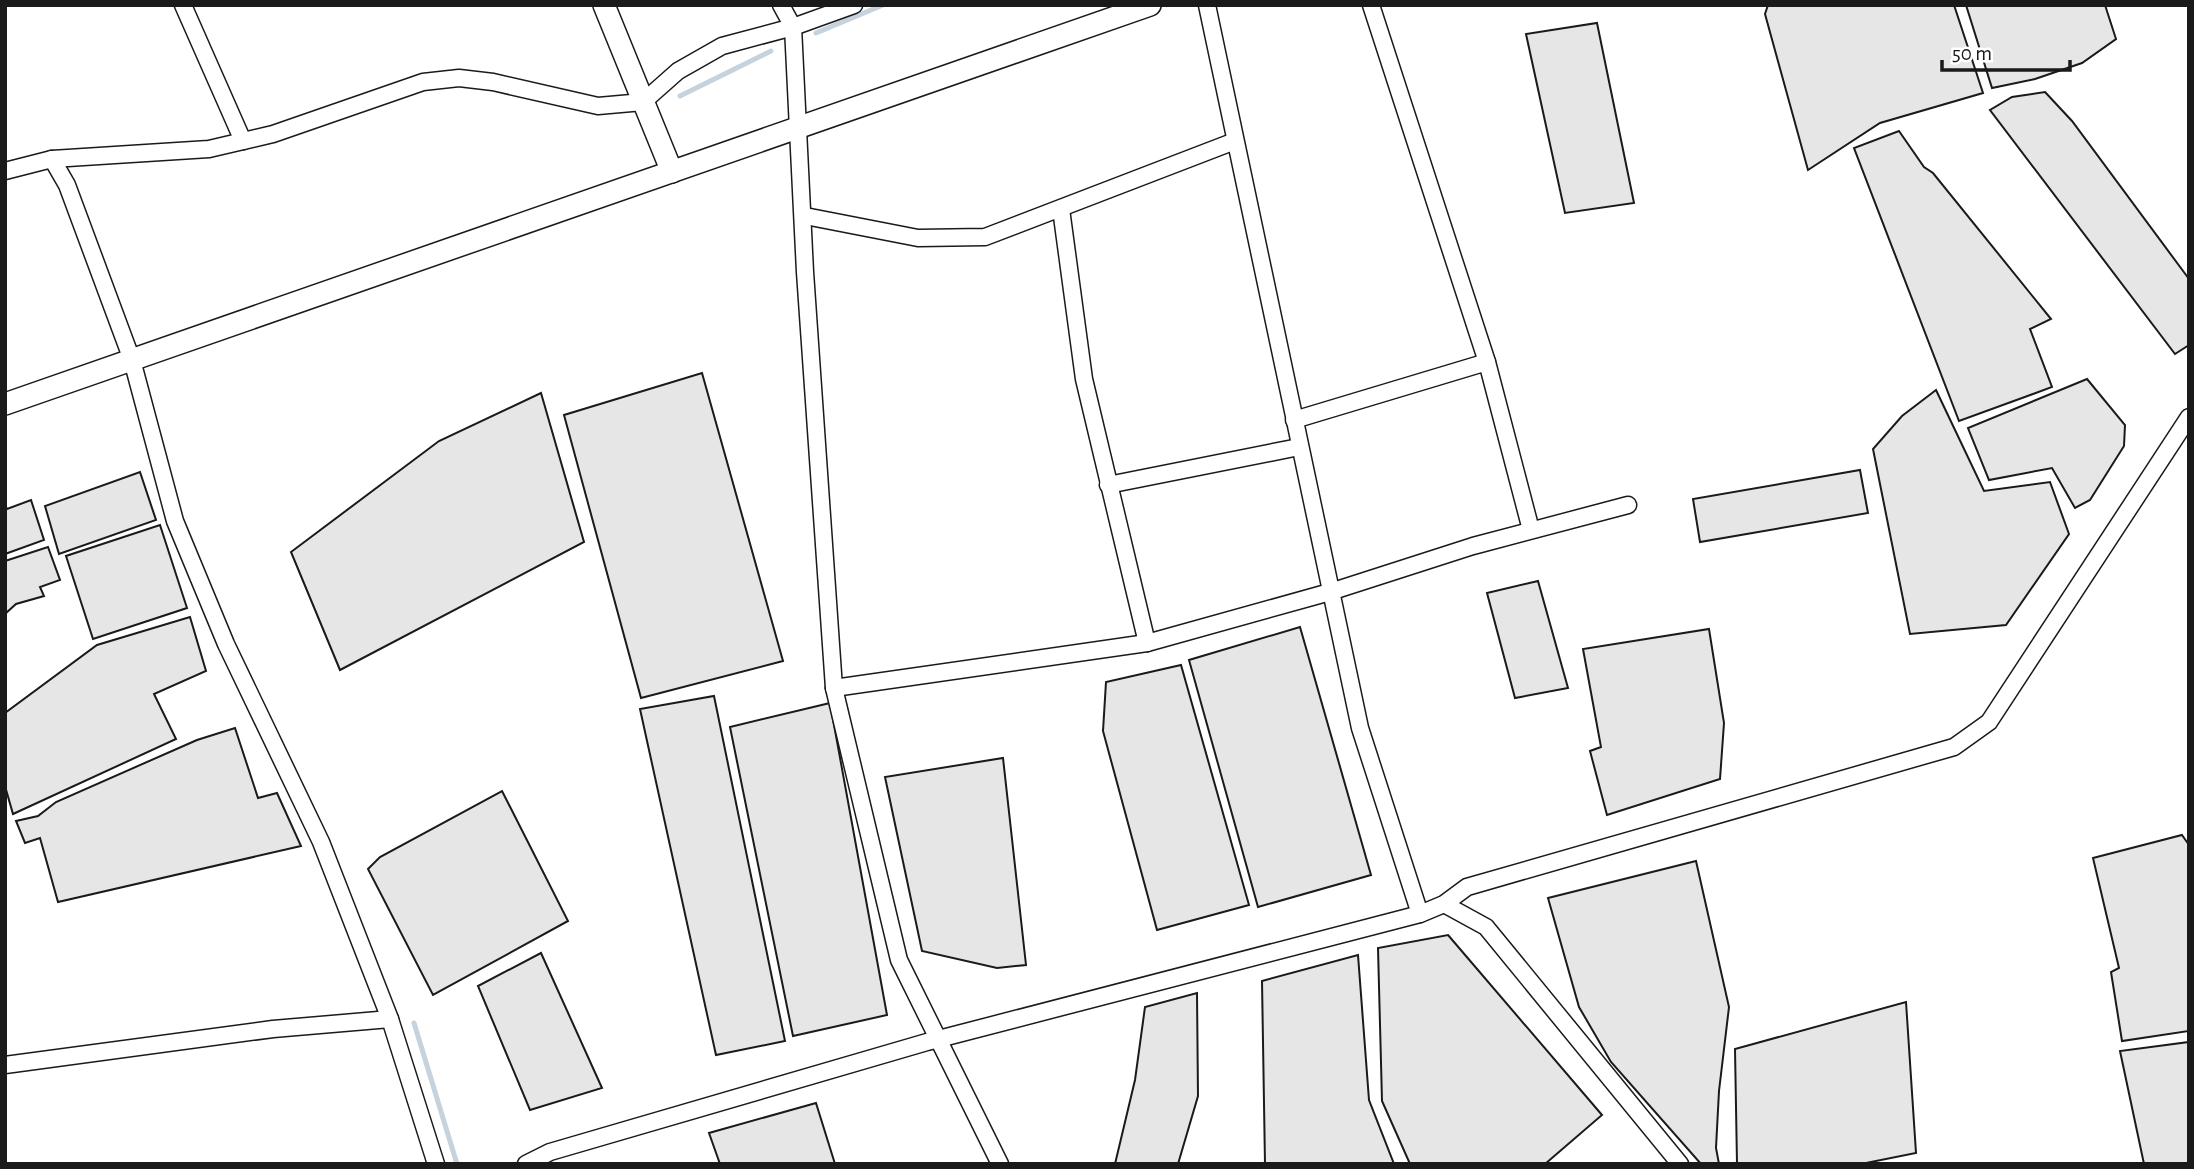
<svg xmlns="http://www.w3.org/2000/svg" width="2194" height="1169" font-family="'Alegreya Sans',sans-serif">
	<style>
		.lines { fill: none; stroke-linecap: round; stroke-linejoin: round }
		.stream { stroke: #c6d2dc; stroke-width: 5 }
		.building { fill: #e6e6e6; stroke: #1a1a1a; stroke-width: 2 }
		.street-casing { stroke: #1a1a1a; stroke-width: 19 }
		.secondary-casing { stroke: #1a1a1a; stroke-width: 24 }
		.street { stroke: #fff; stroke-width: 16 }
		.secondary { stroke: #fff; stroke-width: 21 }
	</style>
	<rect width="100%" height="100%" fill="#fff"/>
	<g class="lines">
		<!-- stream -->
		<g class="stream">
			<polyline points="816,33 883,5"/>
			<polyline points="680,96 771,51"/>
			<polyline points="414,1023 457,1164"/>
		</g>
	</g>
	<!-- building -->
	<g class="building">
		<polygon points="1768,5 1954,5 1983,93 1880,123 1808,170 1765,14"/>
		<polygon points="1966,5 2105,5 2116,39 2082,63 2035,79 1992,88"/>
		<polygon points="1597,23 1634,203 1565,213 1526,34"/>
		<polygon points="2045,92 2072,121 2189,279 2189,345 2175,354 1990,110 2012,97"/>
		<polygon points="1899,131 1924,167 1933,173 2051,319 2030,329 2052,387 1959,421 1854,148"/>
		<polygon points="702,373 783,661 641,698 564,415"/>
		<polygon points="2087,379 2125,425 2124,446 2090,500 2075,508 2052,468 1989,480 1968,428"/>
		<polygon points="1936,390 1984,491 2050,482 2069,534 2006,625 1910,634 1873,449 1902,416"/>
		<polygon points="541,393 584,542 340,670 291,552 439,441"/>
		<polygon points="1860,470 1868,513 1700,542 1693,499"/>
		<polygon points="140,472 156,520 59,554 45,506"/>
		<polygon points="31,500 44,540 5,554 5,505 7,509"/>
		<polygon points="160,525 187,608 93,639 66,556"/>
		<polygon points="48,547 60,580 40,587 44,596 16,604 5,614 5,561"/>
		<polygon points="1538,581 1568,688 1515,698 1487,593"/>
		<polygon points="190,617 206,671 154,694 176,739 13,814 5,786 5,713 97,645"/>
		<polygon points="1300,627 1371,875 1258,907 1189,660"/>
		<polygon points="1709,629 1724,723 1720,779 1607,815 1590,751 1601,747 1583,649"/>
		<polygon points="1181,665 1249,905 1157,930 1103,731 1106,682"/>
		<polygon points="714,696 785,1041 716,1055 640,709"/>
		<polygon points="830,703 887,1015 793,1036 730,727"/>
		<polygon points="235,728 258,798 277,793 301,846 58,902 40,838 25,843 16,821 38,816 56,802 197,740"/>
		<polygon points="1003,758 1026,965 997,968 922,951 885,777"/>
		<polygon points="502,791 568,921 433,995 368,869 380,857"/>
		<polygon points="2182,835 2189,845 2189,1031 2122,1041 2111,972 2119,968 2093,858"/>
		<polygon points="1696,861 1729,1007 1719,1091 1716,1148 1719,1164 1701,1164 1611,1062 1579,1007 1548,898"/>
		<polygon points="1448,935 1602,1115 1545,1164 1410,1164 1382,1101 1378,948"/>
		<polygon points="541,953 602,1088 530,1110 478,986"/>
		<polygon points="1358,955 1369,1100 1394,1164 1265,1164 1262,981"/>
		<polygon points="1197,993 1198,1096 1178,1164 1115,1164 1135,1080 1145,1007"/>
		<polygon points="1906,1002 1916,1153 1861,1164 1737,1164 1735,1049"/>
		<polygon points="2189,1042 2189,1164 2144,1164 2120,1051"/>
		<polygon points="816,1103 835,1164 720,1164 709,1133"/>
	</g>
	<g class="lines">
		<defs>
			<g id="street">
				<polyline points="183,5 243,141"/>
				<polyline points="781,5 793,27 805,272 834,688 899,960 1000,1164"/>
				<polyline points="1207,5 1360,728 1420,914"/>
				<polyline points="1371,5 1487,362 1531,530"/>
				<polyline points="52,159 67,185 132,360 175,521 226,644 321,842 390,1019 436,1164"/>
				<polyline points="5,171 52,159 209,149 273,134 423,82 459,78 493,82 598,106 643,102 678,71 722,46 793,27 854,5"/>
				<polyline points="1061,209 1084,379 1147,643"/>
				<polyline points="805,216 918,238 985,237 1235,141"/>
				<polyline points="1294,420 1487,362"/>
				<polyline points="1108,485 1299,447"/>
				<polyline points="834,688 1147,643 1330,592 1473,546 1628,505"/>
				<polyline points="1444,904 1486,927 1680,1164"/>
				<polyline points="5,1065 273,1029 390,1019"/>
				<polyline points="526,1164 550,1152 927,1042 1420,914 1444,904 1467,887 1954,747 1989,722 2189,417"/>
			</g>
			<g id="secondary">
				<polyline points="604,5 672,172"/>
				<polyline points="5,404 1150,5"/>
			</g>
		</defs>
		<!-- street casing -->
		<use href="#street" class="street-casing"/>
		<!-- secondary casing -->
		<use href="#secondary" class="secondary-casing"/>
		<!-- street -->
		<use href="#street" class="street"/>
		<!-- secondary -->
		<use href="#secondary" class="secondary"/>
	</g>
	<!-- border -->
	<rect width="2194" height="1169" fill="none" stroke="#1a1a1a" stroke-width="14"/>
	<!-- scale -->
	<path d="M1942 60v10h128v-10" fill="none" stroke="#1a1a1a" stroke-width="3.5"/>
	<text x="1952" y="60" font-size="21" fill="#1a1a1a" stroke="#ffffff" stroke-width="5" paint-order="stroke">50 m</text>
</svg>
